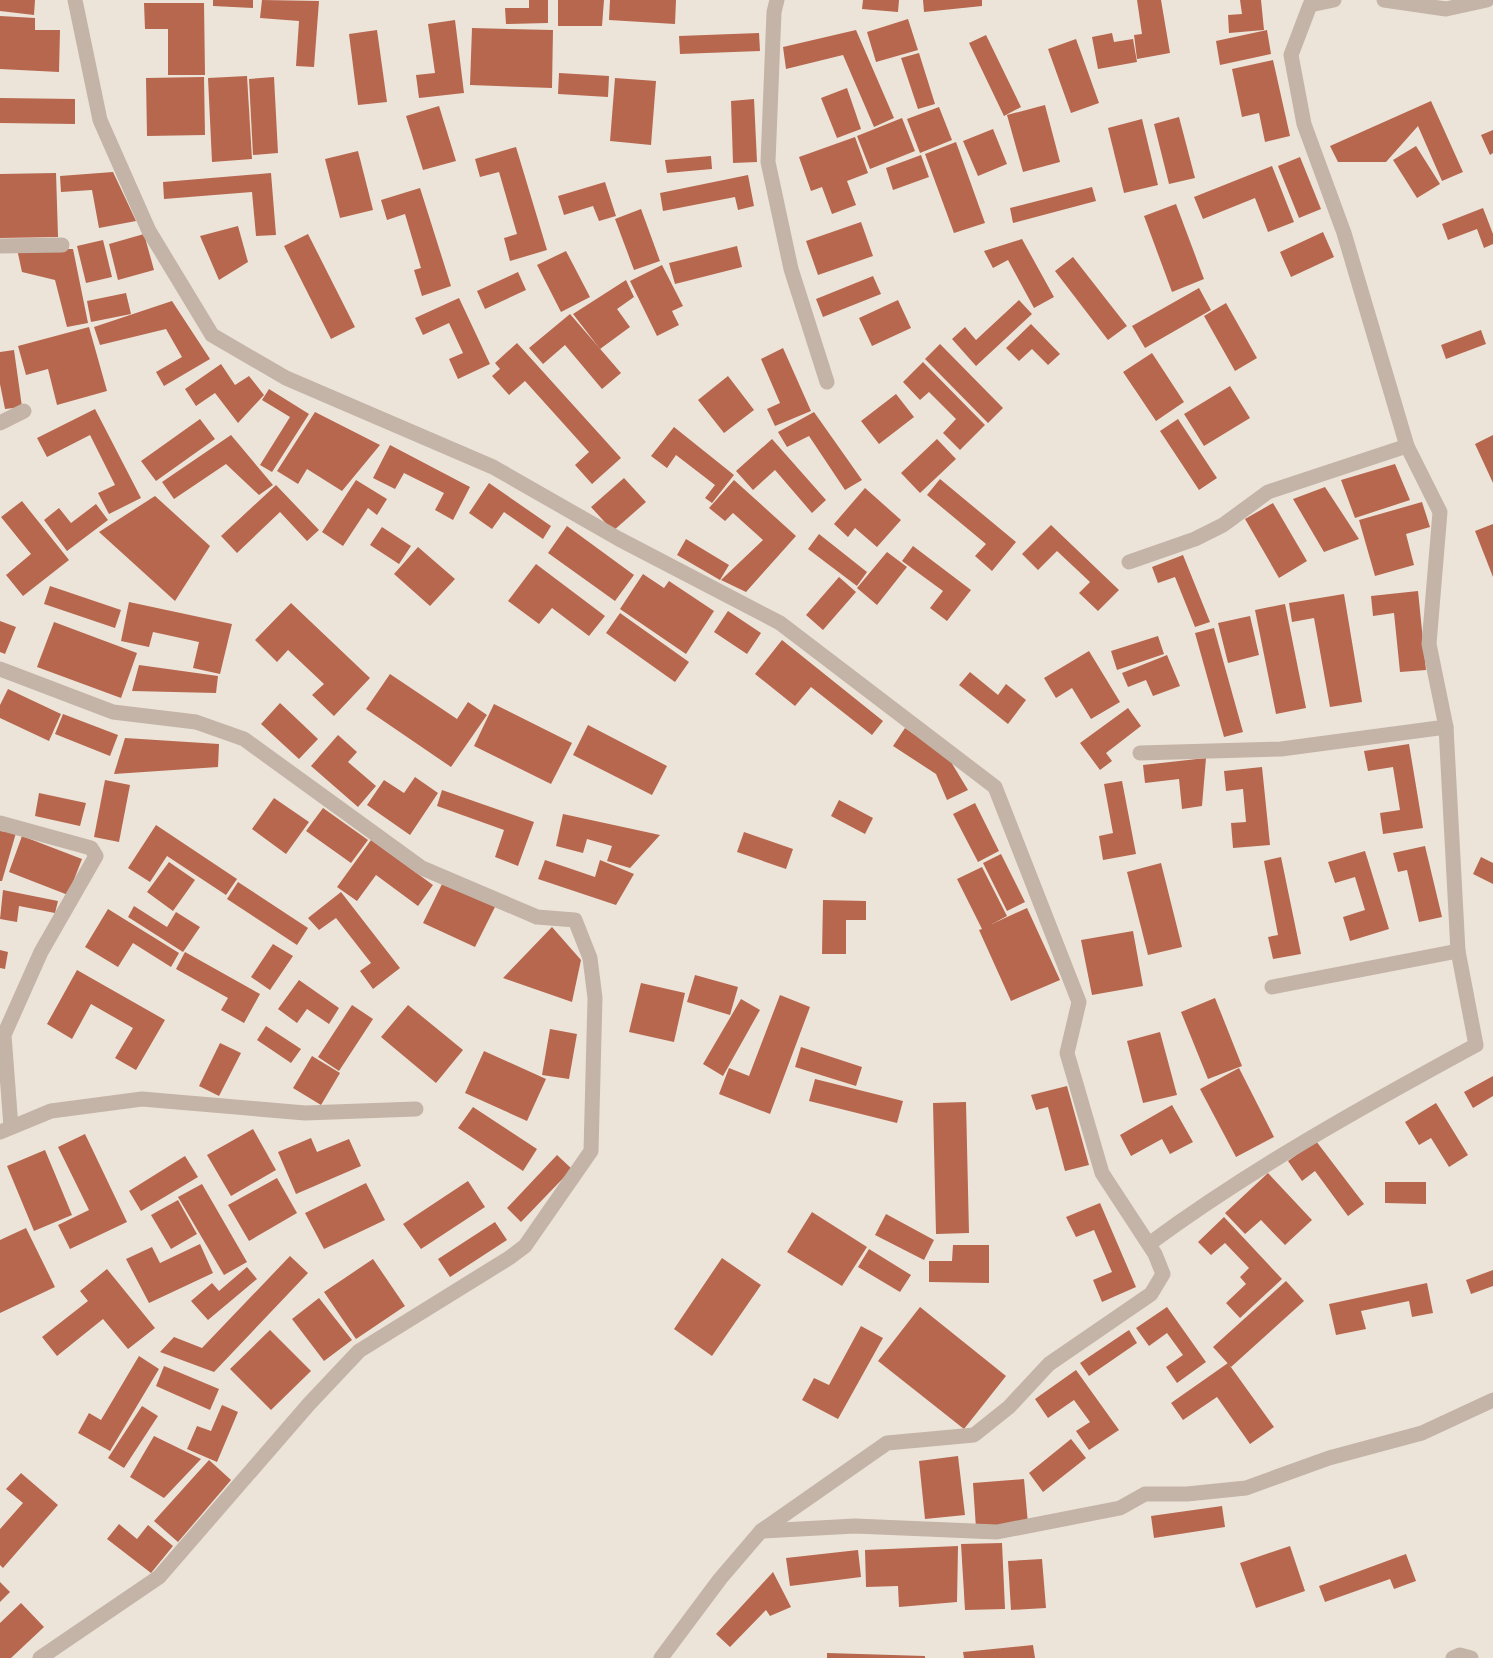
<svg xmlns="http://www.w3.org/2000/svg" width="1493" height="1658" font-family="Karla,sans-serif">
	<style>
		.building { fill: #b6674e }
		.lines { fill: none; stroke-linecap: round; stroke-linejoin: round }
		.minor { stroke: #c4b4a7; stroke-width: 15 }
	</style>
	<rect width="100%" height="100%" fill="#ede4d9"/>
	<!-- building -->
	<g class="building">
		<polygon points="0,0 35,0 34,15 0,11"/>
		<polygon points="213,0 253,0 253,8 213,6"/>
		<polygon points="262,0 319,1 314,67 296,66 299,21 260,18"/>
		<polygon points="529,0 548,0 548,23 506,24 505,8 529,8"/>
		<polygon points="558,0 604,0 602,26 558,26"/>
		<polygon points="610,0 676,0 675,24 609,20"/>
		<polygon points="863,0 899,0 898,12 862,9"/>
		<polygon points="923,0 982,0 982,6 924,12"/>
		<polygon points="1137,0 1161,0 1170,53 1137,59 1134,35 1142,34"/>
		<polygon points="1240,0 1261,0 1264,30 1229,33 1228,15 1242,14"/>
		<polygon points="144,3 204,3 205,75 168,75 168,29 145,29"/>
		<polygon points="0,16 35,18 35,30 60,30 59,72 0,69"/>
		<polygon points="908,19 918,50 876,62 867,32"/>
		<polygon points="455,20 464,93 419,98 416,75 435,73 428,24"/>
		<polygon points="472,28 553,30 552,88 470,85"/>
		<polygon points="377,30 387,102 358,105 349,34"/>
		<polygon points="856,30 894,118 874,127 843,55 786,69 783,47"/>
		<polygon points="1267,30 1271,54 1220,65 1216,41"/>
		<polygon points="759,33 760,51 680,54 679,36"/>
		<polygon points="1112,33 1114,42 1133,39 1137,62 1098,69 1092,37"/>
		<polygon points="986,35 1021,107 1004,116 969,43"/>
		<polygon points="1076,39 1099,103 1071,113 1048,49"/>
		<polygon points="919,53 935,104 918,109 901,58"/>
		<polygon points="1273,60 1290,136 1265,142 1259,113 1242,117 1232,69"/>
		<polygon points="559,73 609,76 608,97 558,94"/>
		<polygon points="247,76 252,159 212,162 208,78"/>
		<polygon points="204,77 205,135 147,136 146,78"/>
		<polygon points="274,77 278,153 253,155 249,79"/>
		<polygon points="615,78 656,81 651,145 610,141"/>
		<polygon points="847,88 861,129 837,138 821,98"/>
		<polygon points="0,98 75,99 75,124 0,123"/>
		<polygon points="754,99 757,162 733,163 731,101"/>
		<polygon points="1431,101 1463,172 1442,181 1418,126 1386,162 1338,162 1330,146"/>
		<polygon points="1045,105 1060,162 1023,172 1007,115"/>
		<polygon points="439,106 456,161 423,170 406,116"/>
		<polygon points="939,107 952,140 920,153 907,119"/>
		<polygon points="1179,117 1195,178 1169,184 1154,124"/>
		<polygon points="902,118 915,151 870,169 857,136"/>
		<polygon points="1142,119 1158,185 1124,193 1108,128"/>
		<polygon points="993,129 1007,164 978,176 963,141"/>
		<polygon points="1493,130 1493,153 1490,155 1481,135"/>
		<polygon points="855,137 868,173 847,181 856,205 832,214 822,187 811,191 799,157"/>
		<polygon points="956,142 985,223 954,233 925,154"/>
		<polygon points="1416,146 1440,184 1417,198 1393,160"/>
		<polygon points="516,147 547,250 510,261 504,238 517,234 499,172 480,177 475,159"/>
		<polygon points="358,151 373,210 340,218 325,159"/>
		<polygon points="921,155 929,177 893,190 886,168"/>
		<polygon points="711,156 712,169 667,173 665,160"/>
		<polygon points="1300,157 1321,209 1299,218 1278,166"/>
		<polygon points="1272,166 1294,222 1268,232 1255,198 1203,219 1194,197"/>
		<polygon points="113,172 136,221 99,228 92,190 61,192 60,176"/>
		<polygon points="56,173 58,237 0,238 0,174"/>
		<polygon points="271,173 276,235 256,236 252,192 164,199 163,182"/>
		<polygon points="748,175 754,206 738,210 735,197 663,211 660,193"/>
		<polygon points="605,182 616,216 599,221 593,206 564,215 558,196"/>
		<polygon points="1092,187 1096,201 1013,223 1010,208"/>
		<polygon points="420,188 451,286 422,296 414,270 421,268 405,214 387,220 381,200"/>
		<polygon points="1176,204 1204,279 1172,292 1144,216"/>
		<polygon points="1483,208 1493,234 1493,244 1484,248 1477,229 1448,240 1442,224"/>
		<polygon points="641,209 660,261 634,270 615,219"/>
		<polygon points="861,222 873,256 818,275 806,241"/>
		<polygon points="238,226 248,262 219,280 200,236"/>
		<polygon points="1323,232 1334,257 1291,277 1280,252"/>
		<polygon points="144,234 154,270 118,280 109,244"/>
		<polygon points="308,234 355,327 331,339 284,246"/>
		<polygon points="1022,239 1054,297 1034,308 1008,260 993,268 984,251"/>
		<polygon points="103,240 112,277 86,283 77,246"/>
		<polygon points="737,246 742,267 675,284 669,263"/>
		<polygon points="17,249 73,249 88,323 67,327 55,280 22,272"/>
		<polygon points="566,251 590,297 561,312 537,265"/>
		<polygon points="1073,257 1127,326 1108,340 1055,271"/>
		<polygon points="662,265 683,306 672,311 679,325 657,336 630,281"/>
		<polygon points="518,272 526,290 485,309 477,291"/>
		<polygon points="873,276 881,294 823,317 816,299"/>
		<polygon points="626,280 634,297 617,309 630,327 600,349 573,314"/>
		<polygon points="1199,288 1211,310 1145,348 1132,326"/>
		<polygon points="126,293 131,314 91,322 87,301"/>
		<polygon points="459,298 490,364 458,379 449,359 463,353 449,323 423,335 415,318"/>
		<polygon points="898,300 911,328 872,346 859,318"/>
		<polygon points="1019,300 1032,314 976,366 952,339 965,327 976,340"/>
		<polygon points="172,301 210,359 164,386 156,372 182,357 166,329 100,345 94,327"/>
		<polygon points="1226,303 1257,358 1235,371 1204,316"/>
		<polygon points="570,314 621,373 602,389 565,345 543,364 529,348"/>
		<polygon points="1031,324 1060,354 1048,365 1032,349 1019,361 1006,348"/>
		<polygon points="89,327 107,391 57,405 48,369 26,375 18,346"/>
		<polygon points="1481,330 1486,344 1446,359 1441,345"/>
		<polygon points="517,343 621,458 592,484 575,465 589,452 525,381 509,395 492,376 500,369 495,363"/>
		<polygon points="940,344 1003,408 988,423 925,359"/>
		<polygon points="783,348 811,411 775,426 767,409 780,403 761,359"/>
		<polygon points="14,350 22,407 5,409 0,384 0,352"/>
		<polygon points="1152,353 1184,402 1156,421 1123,372"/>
		<polygon points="923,362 985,425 960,450 943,433 956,419 929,392 920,400 903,382"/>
		<polygon points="221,364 235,385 249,376 264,395 238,423 215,393 196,406 185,389"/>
		<polygon points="728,376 754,410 724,433 698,400"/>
		<polygon points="1230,386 1250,418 1204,446 1184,414"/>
		<polygon points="269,389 309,414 272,472 260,465 290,417 262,400"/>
		<polygon points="896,394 914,417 879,444 861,421"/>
		<polygon points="95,409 141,498 109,514 98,493 115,485 90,435 47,457 37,438"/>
		<polygon points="315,412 380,445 342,491 307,469 298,484 277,471"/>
		<polygon points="814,412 862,480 845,490 809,436 787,447 778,432"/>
		<polygon points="200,419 215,439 156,481 141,461"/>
		<polygon points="1178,419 1217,478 1199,490 1160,431"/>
		<polygon points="674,427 734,475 712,503 705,498 715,485 676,455 667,468 651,456"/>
		<polygon points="231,435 273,485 259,495 226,464 174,499 162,482"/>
		<polygon points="1493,435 1493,483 1475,444"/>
		<polygon points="772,439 826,500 812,513 775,470 753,490 736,471"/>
		<polygon points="937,439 956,459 920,493 901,473"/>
		<polygon points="390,445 470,487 453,520 435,510 444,493 404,473 395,489 373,478"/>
		<polygon points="1395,464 1410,500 1355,518 1341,480"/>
		<polygon points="624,478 646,502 613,531 591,507"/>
		<polygon points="940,479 1016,542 992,571 975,556 986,544 927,495"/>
		<polygon points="356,480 387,499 377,515 368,508 343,546 322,532"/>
		<polygon points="734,480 796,536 746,592 721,580 763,540 733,513 725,521 709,508"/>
		<polygon points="489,483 551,526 543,539 504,512 492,529 469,513"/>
		<polygon points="276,485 319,530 307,541 280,512 237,553 221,536"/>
		<polygon points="1325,487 1359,539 1324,552 1293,499"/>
		<polygon points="865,488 901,520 877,547 855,528 848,537 834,524"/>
		<polygon points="155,496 210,546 175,601 99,532"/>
		<polygon points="22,501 69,560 23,596 6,575 31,554 1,517"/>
		<polygon points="1422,502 1430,527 1406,534 1414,565 1375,576 1359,520"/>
		<polygon points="1273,503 1307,561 1279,578 1245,519"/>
		<polygon points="96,504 108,520 67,551 44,520 59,508 71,523"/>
		<polygon points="1493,524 1493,577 1475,531"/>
		<polygon points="1051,525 1119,590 1098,611 1079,593 1090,582 1057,551 1038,570 1022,554"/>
		<polygon points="567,526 634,575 615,601 548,553"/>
		<polygon points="382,527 411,546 399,564 370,545"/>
		<polygon points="819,534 867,572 857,586 808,549"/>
		<polygon points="686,539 729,565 720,580 677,555"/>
		<polygon points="913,546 971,590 947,621 930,608 943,591 902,561"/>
		<polygon points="418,547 455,579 430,606 394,574"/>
		<polygon points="887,552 907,567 877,605 857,588"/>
		<polygon points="1183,555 1210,622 1195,627 1175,577 1158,583 1152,567"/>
		<polygon points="536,564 605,616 589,636 552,608 539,624 508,601"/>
		<polygon points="643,574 664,588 669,581 714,611 686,654 620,609"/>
		<polygon points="839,577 856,592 823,630 806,615"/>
		<polygon points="50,586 121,610 115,628 44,604"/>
		<polygon points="1418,591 1426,670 1400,672 1394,613 1373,616 1371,596"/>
		<polygon points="1344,594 1362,702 1330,707 1314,618 1292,622 1289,603"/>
		<polygon points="129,602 232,624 220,674 193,668 199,642 153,632 149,647 121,641"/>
		<polygon points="291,603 370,678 334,716 312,695 324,684 288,650 277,662 255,640"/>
		<polygon points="1285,604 1306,708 1276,714 1255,610"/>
		<polygon points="728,611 761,633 747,654 714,632"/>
		<polygon points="620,613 689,662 675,682 606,633"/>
		<polygon points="1250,616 1259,655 1228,663 1218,623"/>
		<polygon points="0,621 16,627 5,654 0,652"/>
		<polygon points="54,622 137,653 121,698 37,667"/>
		<polygon points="1214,628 1243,732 1224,737 1195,633"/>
		<polygon points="1158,636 1164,654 1117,670 1111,651"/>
		<polygon points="782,640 883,721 872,735 811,687 795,706 755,674"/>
		<polygon points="1089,651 1120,702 1091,719 1072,688 1056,698 1044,678"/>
		<polygon points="1167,655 1180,686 1153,696 1146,680 1128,687 1122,673"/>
		<polygon points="139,665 218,676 216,693 132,691"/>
		<polygon points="970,672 998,695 1006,684 1026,700 1008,724 959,685"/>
		<polygon points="390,674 457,719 468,702 487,715 451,767 366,709"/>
		<polygon points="8,689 61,714 49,741 0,718 0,705"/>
		<polygon points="280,703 318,739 299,759 261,724"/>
		<polygon points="494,704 572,743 551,784 474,746"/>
		<polygon points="1128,708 1141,726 1106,753 1112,761 1100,770 1080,743"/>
		<polygon points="63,714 118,735 110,756 55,734"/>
		<polygon points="588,725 667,766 652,795 573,755"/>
		<polygon points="905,728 948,757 968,790 947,800 936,774 893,746"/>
		<polygon points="338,735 357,752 348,762 376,786 358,807 311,766"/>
		<polygon points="125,738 219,744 218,767 114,774"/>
		<polygon points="1409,744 1423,828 1383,834 1380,813 1400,810 1393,767 1368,771 1364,751"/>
		<polygon points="1206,758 1202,806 1182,809 1179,779 1145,783 1143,765"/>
		<polygon points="1262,767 1270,845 1233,848 1231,823 1246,822 1243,789 1226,791 1224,771"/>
		<polygon points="415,777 438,793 410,835 367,805 384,780 404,793"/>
		<polygon points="105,780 130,785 119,842 94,837"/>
		<polygon points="1122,781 1136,854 1103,860 1099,836 1113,833 1104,784"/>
		<polygon points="442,790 534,822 518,866 495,857 504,830 437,806"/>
		<polygon points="39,793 86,803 80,826 35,816"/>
		<polygon points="274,798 309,822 286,854 252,829"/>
		<polygon points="839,800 873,818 865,834 831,816"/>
		<polygon points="975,803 999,851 978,862 953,814"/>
		<polygon points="323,808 368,840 351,863 306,831"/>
		<polygon points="563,814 660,835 630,868 607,861 612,846 587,839 583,853 556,846"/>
		<polygon points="156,825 237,879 226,895 167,856 150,882 128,868"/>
		<polygon points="0,831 16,833 2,881 0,881"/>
		<polygon points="744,832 793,849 786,869 737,852"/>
		<polygon points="22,836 82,859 68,895 9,872"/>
		<polygon points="371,840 433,885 418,906 376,875 357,901 337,887"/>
		<polygon points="1425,846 1442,917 1419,922 1407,870 1398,872 1393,853"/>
		<polygon points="1365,851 1389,929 1350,941 1343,917 1365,910 1355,877 1335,883 1328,862"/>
		<polygon points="1001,854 1025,902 1007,911 983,863"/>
		<polygon points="1281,857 1301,954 1273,959 1268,937 1278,935 1264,861"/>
		<polygon points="1481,857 1493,863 1493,884 1473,874"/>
		<polygon points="545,860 595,877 600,860 634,874 616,905 538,879"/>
		<polygon points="169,862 195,880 173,911 147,892"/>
		<polygon points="1161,863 1182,947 1148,955 1127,872"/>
		<polygon points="982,867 1007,916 992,924 1027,908 1060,980 1011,1001 979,930 982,929 957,879"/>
		<polygon points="444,880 496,905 475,947 423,923"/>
		<polygon points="238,882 308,928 297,945 227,899"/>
		<polygon points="3,890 58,901 55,913 19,906 17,922 0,919"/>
		<polygon points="341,892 400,968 373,989 360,971 371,963 336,918 319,930 308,918"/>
		<polygon points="823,900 866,901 866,920 846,920 846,954 822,954"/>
		<polygon points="134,906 167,927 176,912 200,927 183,952 128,917"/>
		<polygon points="108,909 179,953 171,967 133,943 118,967 85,947"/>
		<polygon points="552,927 581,960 572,1002 503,978"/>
		<polygon points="1133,931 1143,986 1092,995 1081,940"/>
		<polygon points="273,944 293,956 270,990 251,977"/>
		<polygon points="0,950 8,952 5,969 0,968"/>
		<polygon points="185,952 260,994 244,1023 221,1010 228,998 176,969"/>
		<polygon points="77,970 165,1020 136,1070 115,1058 133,1028 91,1004 72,1039 47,1024"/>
		<polygon points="695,975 738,987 730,1015 687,1002"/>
		<polygon points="299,980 339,1008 329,1024 307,1009 297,1023 278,1009"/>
		<polygon points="641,983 685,993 674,1042 629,1032"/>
		<polygon points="780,995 810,1007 770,1114 719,1094 729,1068 749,1076"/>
		<polygon points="1215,998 1242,1066 1208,1079 1181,1012"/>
		<polygon points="741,999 760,1010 723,1076 703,1064"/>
		<polygon points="352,1005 373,1019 339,1071 318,1057"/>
		<polygon points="408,1005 463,1050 436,1083 381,1037"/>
		<polygon points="266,1026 301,1049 291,1063 257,1040"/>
		<polygon points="550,1029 577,1034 569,1079 542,1075"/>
		<polygon points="1160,1032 1177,1095 1143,1103 1127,1041"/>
		<polygon points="220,1043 241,1053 219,1096 199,1086"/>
		<polygon points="801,1047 862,1067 856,1086 795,1067"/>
		<polygon points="484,1051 546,1079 527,1121 465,1093"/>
		<polygon points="312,1056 340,1073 321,1105 293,1088"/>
		<polygon points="1239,1068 1274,1137 1236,1157 1200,1089"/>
		<polygon points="1493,1076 1493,1096 1473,1108 1464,1092"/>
		<polygon points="815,1079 903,1101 897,1123 809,1101"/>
		<polygon points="1067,1086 1089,1165 1065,1171 1048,1107 1036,1110 1031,1095"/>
		<polygon points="966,1102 969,1233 936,1234 933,1103"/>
		<polygon points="1436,1103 1468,1155 1449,1167 1431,1138 1419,1145 1405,1122"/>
		<polygon points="1172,1105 1193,1142 1170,1154 1162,1139 1131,1156 1120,1135"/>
		<polygon points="473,1107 537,1149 523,1171 458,1128"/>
		<polygon points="253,1129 276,1170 231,1196 207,1155"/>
		<polygon points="85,1134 127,1222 70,1249 58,1225 89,1210 58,1147"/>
		<polygon points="311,1138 317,1152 349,1139 361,1166 296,1194 278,1152"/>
		<polygon points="1316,1141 1364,1204 1348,1216 1315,1171 1302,1181 1288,1161"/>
		<polygon points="45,1150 72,1215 34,1231 7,1166"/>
		<polygon points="557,1155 572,1169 521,1222 507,1208"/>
		<polygon points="185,1156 198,1177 141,1211 129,1191"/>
		<polygon points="1268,1173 1312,1220 1285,1245 1261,1220 1245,1234 1225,1213"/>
		<polygon points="277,1178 297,1213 249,1241 228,1205"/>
		<polygon points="468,1181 485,1207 421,1249 403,1224"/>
		<polygon points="1385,1182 1426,1182 1426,1204 1385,1203"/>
		<polygon points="366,1183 385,1220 324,1249 305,1213"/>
		<polygon points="202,1184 247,1262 224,1275 178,1197"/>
		<polygon points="178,1200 197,1234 171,1249 151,1215"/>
		<polygon points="1100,1203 1136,1287 1102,1302 1093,1280 1112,1272 1094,1230 1076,1237 1066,1217"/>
		<polygon points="812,1212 867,1247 842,1286 787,1252"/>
		<polygon points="886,1214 934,1240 924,1260 875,1235"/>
		<polygon points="1224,1217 1282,1279 1240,1318 1226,1303 1246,1284 1240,1277 1249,1268 1225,1243 1211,1255 1198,1242"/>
		<polygon points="495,1222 507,1240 450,1277 438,1259"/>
		<polygon points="26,1228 55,1287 0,1313 0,1240"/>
		<polygon points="200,1244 213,1273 149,1303 126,1259 152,1247 160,1263"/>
		<polygon points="953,1245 989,1245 989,1283 929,1282 929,1261 952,1261"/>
		<polygon points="869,1249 911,1275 900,1292 858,1267"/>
		<polygon points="290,1256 308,1273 214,1372 160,1352 174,1337 202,1348"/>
		<polygon points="722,1258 761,1285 712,1356 674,1329"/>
		<polygon points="373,1259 405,1306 356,1339 324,1292"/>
		<polygon points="247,1267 257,1279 208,1320 191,1301 212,1283 219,1291"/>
		<polygon points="107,1269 155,1328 128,1349 103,1319 57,1356 42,1337 88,1301 80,1291"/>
		<polygon points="1493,1270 1493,1286 1471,1294 1466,1280"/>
		<polygon points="1286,1281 1304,1301 1231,1367 1213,1347"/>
		<polygon points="1427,1283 1433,1313 1412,1317 1409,1301 1361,1311 1366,1329 1336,1335 1329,1304"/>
		<polygon points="319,1298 352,1340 324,1361 292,1319"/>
		<polygon points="920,1307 1006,1376 964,1429 878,1361"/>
		<polygon points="1167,1307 1206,1362 1177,1383 1166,1367 1183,1355 1167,1333 1149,1346 1136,1328"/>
		<polygon points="861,1326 883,1338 838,1419 802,1400 814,1378 829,1385"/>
		<polygon points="270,1330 311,1371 271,1410 230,1369"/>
		<polygon points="1129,1330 1137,1343 1089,1376 1080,1363"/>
		<polygon points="139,1356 159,1369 110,1451 78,1433 89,1413 101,1420"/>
		<polygon points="1228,1363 1274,1427 1250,1444 1217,1397 1183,1420 1171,1403"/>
		<polygon points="164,1366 219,1389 210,1410 156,1386"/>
		<polygon points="1076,1370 1119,1430 1089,1450 1076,1431 1090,1422 1074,1400 1048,1418 1035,1399"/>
		<polygon points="222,1405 238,1412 217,1462 187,1449 197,1426 211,1431"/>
		<polygon points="142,1406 158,1416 124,1468 108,1458"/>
		<polygon points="154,1436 201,1459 164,1498 130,1477"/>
		<polygon points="1071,1439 1086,1458 1043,1492 1029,1473"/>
		<polygon points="958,1456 965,1515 925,1519 919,1461"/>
		<polygon points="209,1460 231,1480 178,1542 154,1521"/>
		<polygon points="21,1473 58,1505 3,1568 0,1565 0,1529 23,1503 6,1489"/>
		<polygon points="1024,1479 1028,1524 976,1528 973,1483"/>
		<polygon points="1222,1506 1225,1527 1154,1538 1151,1516"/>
		<polygon points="119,1524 137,1539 148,1525 173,1546 151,1573 107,1539"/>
		<polygon points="1002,1543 1005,1609 965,1610 961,1544"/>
		<polygon points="958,1546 957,1602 899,1607 898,1586 866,1587 865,1550"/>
		<polygon points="1290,1546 1305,1591 1256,1608 1240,1563"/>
		<polygon points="858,1550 861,1577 790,1586 786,1558"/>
		<polygon points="1406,1554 1416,1581 1394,1589 1390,1579 1325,1602 1319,1586"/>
		<polygon points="1042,1559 1046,1608 1011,1610 1008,1561"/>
		<polygon points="773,1572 791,1607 770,1616 766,1610 730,1647 716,1634"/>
		<polygon points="0,1582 10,1592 0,1602"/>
		<polygon points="21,1603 44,1627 11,1658 0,1658 0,1623"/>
		<polygon points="1033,1645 1035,1658 964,1658 963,1652"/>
		<polygon points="827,1653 925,1656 925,1658 827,1658"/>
	</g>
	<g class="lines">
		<!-- minor -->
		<g class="minor">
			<polyline points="75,0 100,120 149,231 212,335 286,378 493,467 619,539 780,623 995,787 1079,1002 1067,1053 1102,1173 1155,1254 1163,1274 1151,1294 1049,1364 1009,1407 974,1435 887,1443 761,1531 720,1579 661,1658"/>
			<polyline points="777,0 774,12 768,162 791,269 827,382"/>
			<polyline points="1384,0 1446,9 1487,0"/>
			<polyline points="0,246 62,245"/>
			<polyline points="0,423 24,411"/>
			<polyline points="1129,562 1195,539 1223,525 1268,492 1407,446"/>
			<polyline points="0,669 113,712 196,722 244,739 422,868 537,917 575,920 590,958 595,998 591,1151 525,1246 509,1258 359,1351 309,1404 159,1577 40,1658"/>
			<polyline points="1140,753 1281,749 1446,727"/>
			<polyline points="0,823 91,848 96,856 41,952 4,1035 11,1127"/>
			<polyline points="1272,987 1458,951"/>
			<polyline points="0,1132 51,1111 142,1099 305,1113 416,1109"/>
			<path d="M1149,1244C1252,1168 1364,1106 1476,1045L1458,951L1446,727L1429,644L1440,512L1407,446L1344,233L1304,124L1291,55L1310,5L1334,0"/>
			<polyline points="763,1531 855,1526 997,1532 1120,1508 1145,1494 1187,1494 1246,1488 1329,1458 1422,1433 1493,1400"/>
			<polyline points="1453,1658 1460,1655 1471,1658"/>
		</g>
	</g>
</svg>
